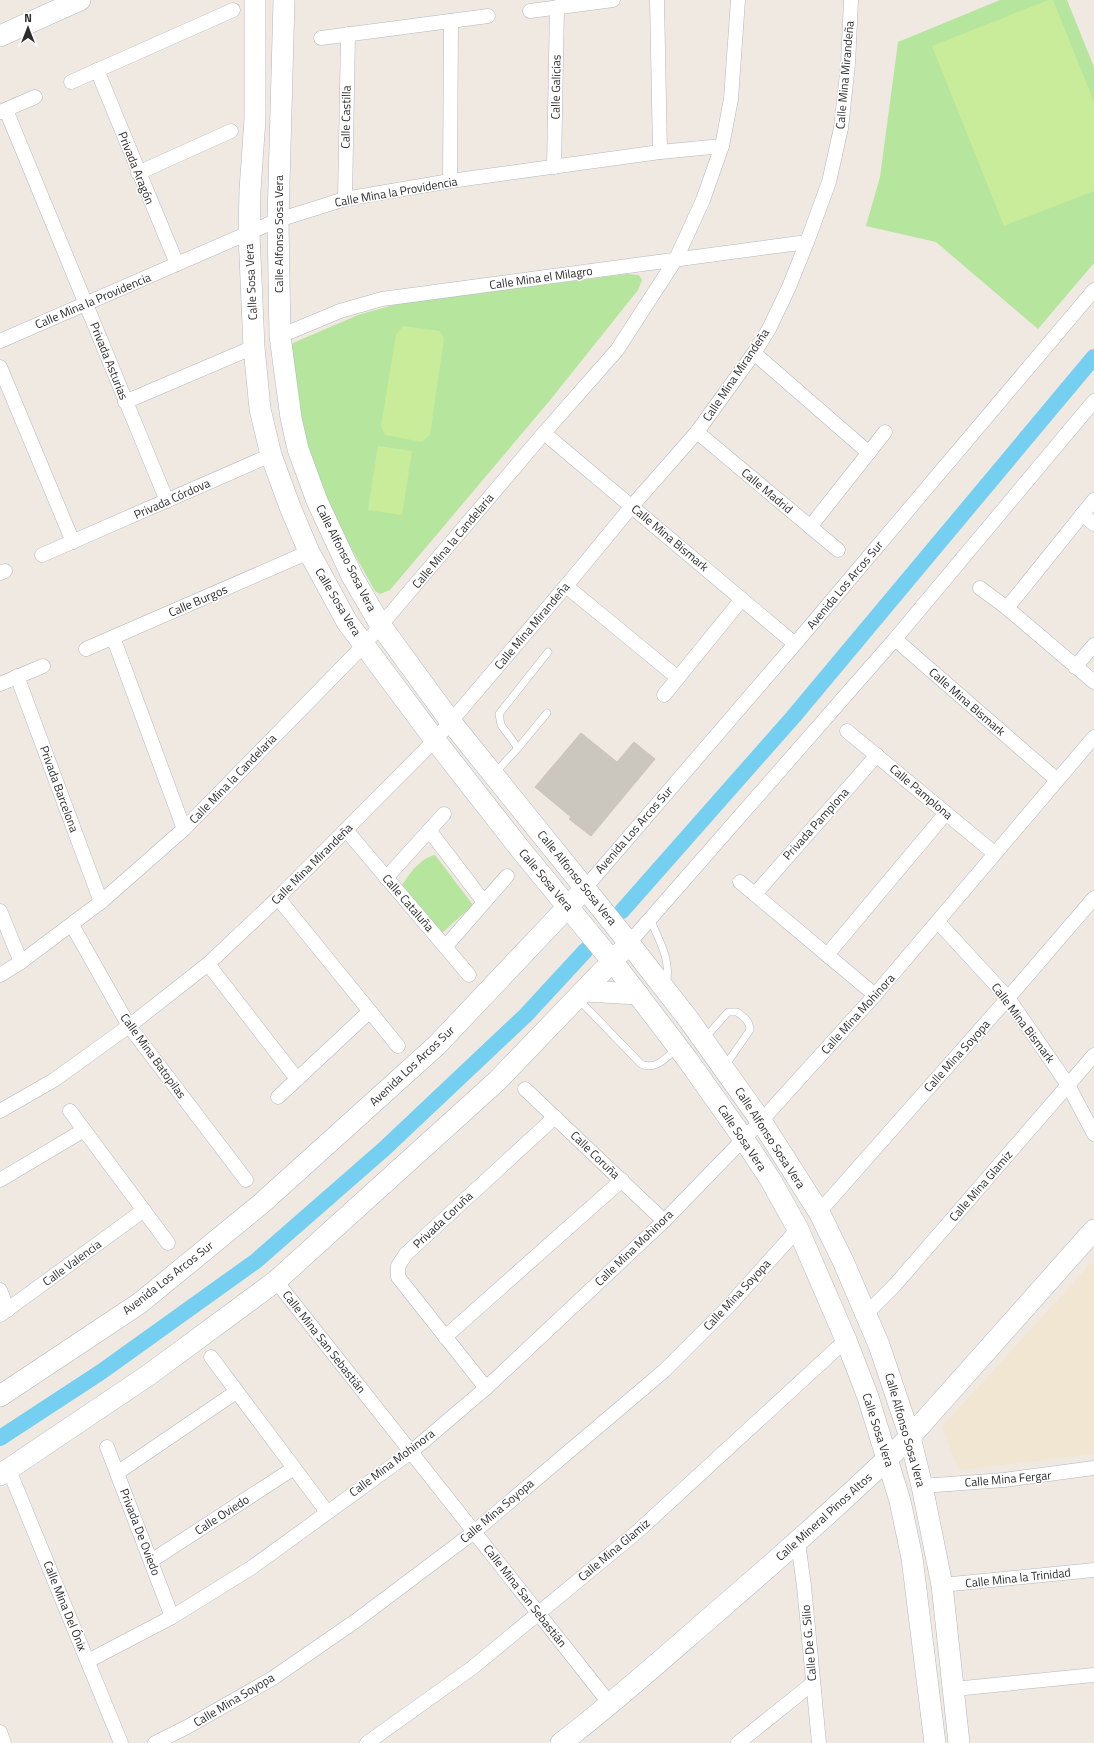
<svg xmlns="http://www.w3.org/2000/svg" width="1094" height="1743" font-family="'Titillium Web',sans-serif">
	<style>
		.education { fill: #f0e6d1 }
		.green { fill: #b6e59e }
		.pitch { fill: #c9ec9a }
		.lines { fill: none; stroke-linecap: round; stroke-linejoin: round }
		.canal { stroke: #75cff0; stroke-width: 16 }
		.building { fill: #cbc7bf; stroke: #cbc5ba }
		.lane-casing { stroke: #b4b7c1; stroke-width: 8 }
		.street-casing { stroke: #b4b7c1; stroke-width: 15 }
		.secondary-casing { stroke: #b4b7c1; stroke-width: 22 }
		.lane { stroke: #fff; stroke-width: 7 }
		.street { stroke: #fff; stroke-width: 14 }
		.secondary { stroke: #fff; stroke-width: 21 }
		.labels { text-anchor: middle; stroke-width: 3; stroke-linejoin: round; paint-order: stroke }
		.street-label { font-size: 12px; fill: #2e2e2e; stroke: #fff }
	</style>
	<rect width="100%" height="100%" fill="#efe9e1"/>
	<!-- education -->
	<polygon class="education" points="1094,1260 1094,1454 959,1470 942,1427"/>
	<!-- green -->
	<g class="green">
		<polygon points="1000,0 1067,0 1094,67 1094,263 1038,329 936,242 866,226 880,177 898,42"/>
		<path d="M627,274L639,275L642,280L638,290L551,399L390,590L380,594L375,591C345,537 314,484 300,424C294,398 291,372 286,346L358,315L397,304Z"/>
		<path d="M435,855L473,905L442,933L400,889C407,876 420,858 435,855Z"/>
	</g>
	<!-- pitch -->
	<g class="pitch">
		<polygon points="1048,0 1053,0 1094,102 1094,191 1004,226 932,46"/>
		<polygon points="403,326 440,331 444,338 430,435 422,442 385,435 381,426 396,335"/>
		<polygon points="378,446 412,451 402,515 368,510"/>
	</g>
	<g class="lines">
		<!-- canal -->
		<g class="canal">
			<polyline points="622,911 794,716 1094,357"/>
			<polyline points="0,1438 101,1372 256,1261 384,1149 526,1015 586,950"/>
		</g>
	</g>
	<!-- building -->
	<polygon class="building" points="581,733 617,762 634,742 655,759 591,836 569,819 571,817 535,787"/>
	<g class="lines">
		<defs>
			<g id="lane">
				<polyline points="518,748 547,713"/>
				<polyline points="495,773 518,748 501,725 499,714 548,652"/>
				<path d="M650,919C659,940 672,961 666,985"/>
				<path d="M579,1000L641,1064C656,1071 666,1057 677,1049"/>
				<path d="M705,1038L728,1012H737C744,1017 750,1021 750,1030L725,1066"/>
			</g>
			<g id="street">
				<polyline points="657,0 660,152"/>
				<polyline points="530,11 613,0"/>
				<polyline points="321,38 488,16"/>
				<polyline points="97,70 177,264"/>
				<polyline points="71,82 233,10"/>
				<polyline points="6,110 167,501"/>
				<polyline points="0,112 35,97"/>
				<polyline points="554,167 557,7"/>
				<polyline points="138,173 231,131"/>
				<polyline points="450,181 451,21"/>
				<polyline points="345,199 348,34"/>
				<polyline points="280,336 340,311 382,299 807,242"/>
				<polyline points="0,341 278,220 345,199 450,181 660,152 722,146"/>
				<polyline points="754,353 869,453"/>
				<polyline points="0,367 73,542"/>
				<polyline points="125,402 254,347"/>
				<polyline points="697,432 838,550"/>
				<polyline points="544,433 795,644"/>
				<polyline points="1082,514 1094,524"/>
				<polyline points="810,527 885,432"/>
				<polyline points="42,555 271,455"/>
				<polyline points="0,573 5,571"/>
				<polyline points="566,586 678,678"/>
				<polyline points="980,588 1007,608 1094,682"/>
				<polyline points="1007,608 1094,500"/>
				<polyline points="113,637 184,829"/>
				<polyline points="895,639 1057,780"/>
				<polyline points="86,649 309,552"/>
				<polyline points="1075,667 1094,645"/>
				<polyline points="17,676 101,902"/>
				<polyline points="0,684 43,666"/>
				<polyline points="664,695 742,599"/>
				<polyline points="847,731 994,853"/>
				<polyline points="346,830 469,975"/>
				<polyline points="429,830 484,902"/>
				<polyline points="386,878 444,814"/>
				<polyline points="740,882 875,995"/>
				<polyline points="585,888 795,644 1094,290"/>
				<polyline points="755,894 877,755"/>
				<polyline points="278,898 398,1046"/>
				<polyline points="0,911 21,962"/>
				<polyline points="938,922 1008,998 1068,1085 1094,1134"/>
				<polyline points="72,925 129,1026 246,1180"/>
				<polyline points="629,943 895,639 1094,401"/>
				<polyline points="446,946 507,876"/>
				<polyline points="827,955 946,813"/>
				<polyline points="208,964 297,1079"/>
				<polyline points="0,975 21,962 101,902 184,829 364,645 544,433 617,350 676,259 703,200 722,146 731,99 738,0"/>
				<polyline points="525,1089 664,1221"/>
				<polyline points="278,1097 370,1011"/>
				<polyline points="0,1111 54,1080 129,1026 208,964 278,898 435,740 566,586 632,506 697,432 754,353 769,329 789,287 807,242 829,182 841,128 848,64 851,0"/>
				<polyline points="70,1111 168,1243"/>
				<polyline points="0,1180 84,1130"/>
				<polyline points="819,1212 1008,998 1094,898"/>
				<polyline points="276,1281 610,1704"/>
				<polyline points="0,1290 8,1310"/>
				<polyline points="866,1314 895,1285 1094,1055"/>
				<polyline points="0,1315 144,1210"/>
				<polyline points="445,1337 622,1180"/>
				<polyline points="211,1357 327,1512"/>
				<polyline points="486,1388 398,1277 398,1266 406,1254 555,1117"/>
				<polyline points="107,1447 172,1617"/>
				<polyline points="9,1470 121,1743"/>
				<polyline points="117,1473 236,1392"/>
				<polyline points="922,1486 1004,1480 1094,1468"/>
				<polyline points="798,1542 804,1586 819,1743"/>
				<polyline points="151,1561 294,1468"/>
				<polyline points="942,1585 1094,1570"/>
				<polyline points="88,1661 172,1617 251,1568 411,1452 486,1388 664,1221 761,1121 875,995 1094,737"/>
				<polyline points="954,1689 1094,1675"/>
				<polyline points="0,1732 4,1743"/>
				<polyline points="155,1743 187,1727 273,1678 357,1620 474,1532 665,1370 727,1308 798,1229"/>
				<polyline points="367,1743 472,1668 637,1532 846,1340"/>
				<polyline points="738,1743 813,1683"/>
			</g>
			<g id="secondary">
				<polyline points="255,0 255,119 250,190 249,234 254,347 260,409 271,455 290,507 309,552 347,622 435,740 521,850 613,962 687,1059 743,1138 770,1179 798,1229 846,1340 868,1397 900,1501 912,1558 935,1743"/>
				<polyline points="284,0 278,220 280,336 291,418 298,449 317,501 352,576 381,626 451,722 629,943 689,1020 761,1121 819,1212 843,1261 879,1345 910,1437 922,1486 942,1585 959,1743"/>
				<polyline points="0,36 80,0"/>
				<polyline points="585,991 638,994"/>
				<polyline points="0,1396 140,1303 262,1203 437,1045 578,896"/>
				<polyline points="0,1475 150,1374 276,1281 497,1081 622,951"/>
				<path d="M561,1743C611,1705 658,1663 705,1622C775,1562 844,1501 910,1437L1094,1230"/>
			</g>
		</defs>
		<!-- lane casing -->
		<use href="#lane" class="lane-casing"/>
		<!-- street casing -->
		<use href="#street" class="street-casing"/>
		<!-- secondary casing -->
		<use href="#secondary" class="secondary-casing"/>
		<!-- lane -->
		<use href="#lane" class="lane"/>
		<!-- street -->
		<use href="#street" class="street"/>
		<!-- secondary -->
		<use href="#secondary" class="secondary"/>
	</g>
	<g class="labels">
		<!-- street labels -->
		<g class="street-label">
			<text transform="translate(845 75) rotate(-85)" y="4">Calle Mina Mirandeña</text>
			<text transform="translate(556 87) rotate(-89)" y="4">Calle Galicias</text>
			<text transform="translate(346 117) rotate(-89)" y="4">Calle Castilla</text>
			<text transform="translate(136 168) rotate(68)" y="4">Privada Aragón</text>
			<text transform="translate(396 192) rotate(-10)" y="4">Calle Mina la Providencia</text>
			<text transform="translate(279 234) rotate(-90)" y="4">Calle Alfonso Sosa Vera</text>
			<text transform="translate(541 278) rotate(-8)" y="4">Calle Mina el Milagro</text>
			<text transform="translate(251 282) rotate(-93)" y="4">Calle Sosa Vera</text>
			<text transform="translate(93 301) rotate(-23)" y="4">Calle Mina la Providencia</text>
			<text transform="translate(109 361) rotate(68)" y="4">Privada Asturias</text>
			<text transform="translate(736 375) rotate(-56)" y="4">Calle Mina Mirandeña</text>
			<text transform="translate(767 491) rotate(40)" y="4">Calle Madrid</text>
			<text transform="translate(172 499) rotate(-24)" y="4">Privada Córdova</text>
			<text transform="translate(670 538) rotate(40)" y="4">Calle Mina Bismark</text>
			<text transform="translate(453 541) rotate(-50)" y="4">Calle Mina la Candelaria</text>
			<text transform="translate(346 558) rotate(63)" y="4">Calle Alfonso Sosa Vera</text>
			<text transform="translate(845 585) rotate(-50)" y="4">Avenida Los Arcos Sur</text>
			<text transform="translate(198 601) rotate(-23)" y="4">Calle Burgos</text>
			<text transform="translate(338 602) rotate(59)" y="4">Calle Sosa Vera</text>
			<text transform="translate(532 626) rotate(-50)" y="4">Calle Mina Mirandeña</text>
			<text transform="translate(967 702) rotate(41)" y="4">Calle Mina Bismark</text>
			<text transform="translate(233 779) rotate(-46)" y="4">Calle Mina la Candelaria</text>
			<text transform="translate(59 789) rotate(70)" y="4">Privada Barcelona</text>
			<text transform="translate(921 792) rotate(40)" y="4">Calle Pamplona</text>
			<text transform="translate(816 824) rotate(-48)" y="4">Privada Pamplona</text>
			<text transform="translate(634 830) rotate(-49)" y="4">Avenida Los Arcos Sur</text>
			<text transform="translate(312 864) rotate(-45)" y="4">Calle Mina Mirandeña</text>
			<text transform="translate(577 878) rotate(51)" y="4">Calle Alfonso Sosa Vera</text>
			<text transform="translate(546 880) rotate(50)" y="4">Calle Sosa Vera</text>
			<text transform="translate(408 903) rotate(49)" y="4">Calle Cataluña</text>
			<text transform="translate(858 1014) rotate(-48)" y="4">Calle Mina Mohinora</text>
			<text transform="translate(1023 1023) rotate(53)" y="4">Calle Mina Bismark</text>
			<text transform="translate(153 1056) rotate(54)" y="4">Calle Mina Batopilas</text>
			<text transform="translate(957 1056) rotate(-48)" y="4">Calle Mina Soyopa</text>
			<text transform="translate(412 1066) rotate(-43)" y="4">Avenida Los Arcos Sur</text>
			<text transform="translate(742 1138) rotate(56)" y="4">Calle Sosa Vera</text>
			<text transform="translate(770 1138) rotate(57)" y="4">Calle Alfonso Sosa Vera</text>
			<text transform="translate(595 1155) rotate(44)" y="4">Calle Coruña</text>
			<text transform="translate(981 1186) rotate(-49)" y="4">Calle Mina Glamiz</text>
			<text transform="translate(443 1220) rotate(-43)" y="4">Privada Coruña</text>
			<text transform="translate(634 1248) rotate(-44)" y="4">Calle Mina Mohinora</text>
			<text transform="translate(72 1263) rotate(-36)" y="4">Calle Valencia</text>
			<text transform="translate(168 1278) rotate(-38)" y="4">Avenida Los Arcos Sur</text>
			<text transform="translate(737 1295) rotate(-47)" y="4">Calle Mina Soyopa</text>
			<text transform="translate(324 1342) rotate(52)" y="4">Calle Mina San Sebastián</text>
			<text transform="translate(878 1430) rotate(72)" y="4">Calle Sosa Vera</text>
			<text transform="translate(905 1430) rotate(74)" y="4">Calle Alfonso Sosa Vera</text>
			<text transform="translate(392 1463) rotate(-37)" y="4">Calle Mina Mohinora</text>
			<text transform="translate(1008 1479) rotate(-5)" y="4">Calle Mina Fergar</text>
			<text transform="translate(497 1511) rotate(-40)" y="4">Calle Mina Soyopa</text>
			<text transform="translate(222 1515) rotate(-33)" y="4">Calle Oviedo</text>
			<text transform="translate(824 1517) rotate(-42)" y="4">Calle Mineral Pinos Altos</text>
			<text transform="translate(140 1532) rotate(69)" y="4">Privada De Oviedo</text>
			<text transform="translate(614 1550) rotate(-40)" y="4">Calle Mina Glamiz</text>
			<text transform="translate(1018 1578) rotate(-6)" y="4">Calle Mina la Trinidad</text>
			<text transform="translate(525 1596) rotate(52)" y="4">Calle Mina San Sebastián</text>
			<text transform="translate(65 1606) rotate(68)" y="4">Calle Mina Del Ónix</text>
			<text transform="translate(809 1643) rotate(-95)" y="4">Calle De G. Silio</text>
			<text transform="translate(234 1700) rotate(-31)" y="4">Calle Mina Soyopa</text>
		</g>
	</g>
	<!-- north arrow -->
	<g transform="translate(28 28)" stroke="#ffffff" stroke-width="3" paint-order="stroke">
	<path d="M0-3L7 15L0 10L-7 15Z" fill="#2e2e2e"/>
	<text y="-6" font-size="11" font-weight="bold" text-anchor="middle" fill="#2e2e2e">N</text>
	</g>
</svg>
